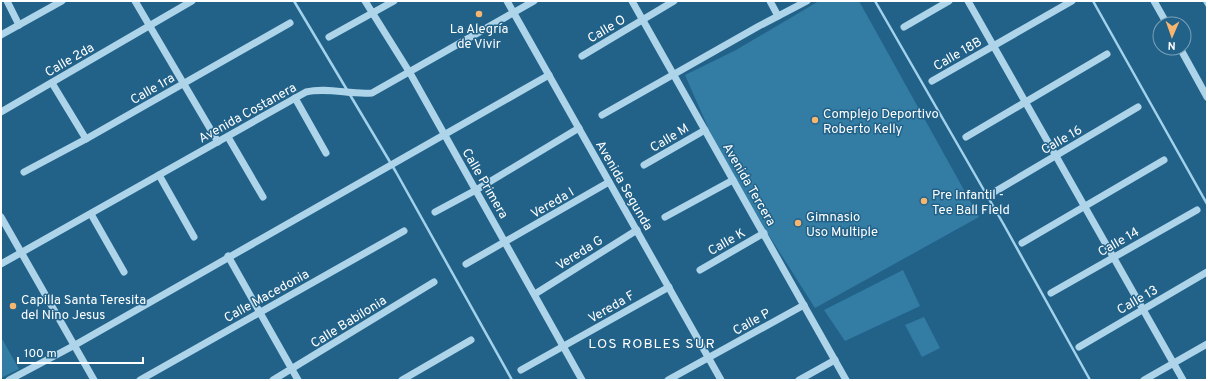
<svg xmlns="http://www.w3.org/2000/svg" width="1208" height="381" font-family="Overpass,sans-serif">
	<style>
		.green { fill: #337ca4 }
		.lines { fill: none; stroke-linecap: round; stroke-linejoin: round }
		.stream { stroke: #a2d2eb; stroke-width: 2.5 }
		.minor { stroke: #aed4ea; stroke-width: 7 }
		.poi-dot { fill: #f6b670; stroke: #226289; stroke-width: 1.5 }
		.labels { text-anchor: middle; stroke-width: 3; stroke-linejoin: round; paint-order: stroke }
		.poi-label { font-size: 13px; fill: #fff; stroke: #226289; text-anchor: start }
		.street-label { font-size: 13px; fill: #fff; stroke: #226289 }
		.neighbourhood-label { font-size: 14px; letter-spacing: 1px; fill: #fff; stroke: #226289 }
	</style>
	<rect width="100%" height="100%" fill="#226289"/>
	<!-- green -->
	<g class="green">
		<polygon points="819,1 859,1 979,217 815,308 725,166 685,75 736,50"/>
		<polygon points="903,270 920,306 845,341 824,310"/>
		<polygon points="924,317 940,348 922,357 905,325"/>
		<polygon points="1,337 19,369 1,378"/>
	</g>
	<g class="lines">
		<!-- stream -->
		<g class="stream">
			<polyline points="294,1 396,172 512,380"/>
			<polyline points="875,1 1004,225 1090,380"/>
			<polyline points="1093,1 1207,204"/>
			<polyline points="1204,1 1207,6"/>
		</g>
		<!-- minor -->
		<g class="minor">
			<polyline points="7,1 19,25"/>
			<polyline points="135,1 218,142"/>
			<polyline points="365,1 410,73 582,380"/>
			<polyline points="507,1 721,380"/>
			<polyline points="632,1 846,380"/>
			<polyline points="770,1 778,16"/>
			<polyline points="968,1 1183,380"/>
			<polyline points="1154,1 1167,24"/>
			<polyline points="904,27 949,1"/>
			<polyline points="1,35 62,1"/>
			<polyline points="329,37 394,1"/>
			<polyline points="1180,48 1207,97"/>
			<polyline points="582,56 674,1"/>
			<polyline points="932,81 1072,1"/>
			<polyline points="52,83 86,139"/>
			<polyline points="295,98 326,153"/>
			<polyline points="1,112 192,1"/>
			<polyline points="602,115 759,26 807,1"/>
			<polyline points="228,137 263,197"/>
			<polyline points="966,137 1107,54"/>
			<polyline points="644,165 705,130"/>
			<polyline points="24,172 86,139 290,23"/>
			<polyline points="159,175 194,237"/>
			<polyline points="996,191 1138,107"/>
			<polyline points="435,212 476,190 579,128"/>
			<polyline points="91,214 124,272"/>
			<polyline points="1,217 94,380"/>
			<polyline points="665,217 733,180"/>
			<polyline points="1022,243 1164,160"/>
			<polyline points="228,256 298,380"/>
			<path d="M1,264L306,92C328,87 350,95 372,93L534,1"/>
			<polyline points="466,264 609,182"/>
			<polyline points="700,270 764,233"/>
			<polyline points="1051,293 1197,210"/>
			<polyline points="535,294 637,230"/>
			<polyline points="1079,347 1207,272"/>
			<polyline points="521,370 669,287"/>
			<polyline points="9,380 75,345 549,75"/>
			<polyline points="140,380 404,231"/>
			<polyline points="273,380 434,282"/>
			<polyline points="402,380 471,340"/>
			<polyline points="668,380 804,305"/>
			<polyline points="799,380 835,360"/>
			<polyline points="1144,380 1207,344"/>
		</g>
	</g>
	<!-- markers -->
	<g class="poi-dot">
		<circle cx="479" cy="14" r="4"/>
		<circle cx="815" cy="120" r="4"/>
		<circle cx="924" cy="201" r="4"/>
		<circle cx="798" cy="223" r="4"/>
		<circle cx="13" cy="306" r="4"/>
	</g>
	<g class="labels">
		<!-- poi labels -->
		<g class="poi-label">
			<text x="479" y="33" text-anchor="middle">La Alegría<tspan x="479" dy="15">de Vivir</tspan></text>
			<text x="823" y="118">Complejo Deportivo<tspan x="823" dy="15">Roberto Kelly</tspan></text>
			<text x="932" y="199">Pre Infantil -<tspan x="932" dy="15">Tee Ball FIeld</tspan></text>
			<text x="806" y="221">Gimnasio<tspan x="806" dy="15">Uso Multiple</tspan></text>
			<text x="21" y="304">Capilla Santa Teresita<tspan x="21" dy="15">del Nino Jesus</tspan></text>
		</g>
		<!-- street labels -->
		<g class="street-label">
			<text transform="translate(606 28) rotate(-31)" y="5">Calle O</text>
			<text transform="translate(957 53) rotate(-30)" y="5">Calle 18B</text>
			<text transform="translate(69 59) rotate(-30)" y="5">Calle 2da</text>
			<text transform="translate(152 88) rotate(-30)" y="5">Calle 1ra</text>
			<text transform="translate(247 112) rotate(-29)" y="5">Avenida Costanera</text>
			<text transform="translate(669 137) rotate(-31)" y="5">Calle M</text>
			<text transform="translate(1061 139) rotate(-30)" y="5">Calle 16</text>
			<text transform="translate(486 183) rotate(60)" y="5">Calle Primera</text>
			<text transform="translate(750 184) rotate(60)" y="5">Avenida Tercera</text>
			<text transform="translate(625 185) rotate(60)" y="5">Avenida Segunda</text>
			<text transform="translate(552 202) rotate(-30)" y="5">Vereda I</text>
			<text transform="translate(726 241) rotate(-30)" y="5">Calle K</text>
			<text transform="translate(1118 241) rotate(-30)" y="5">Calle 14</text>
			<text transform="translate(579 252) rotate(-32)" y="5">Vereda G</text>
			<text transform="translate(266 295) rotate(-29)" y="5">Calle Macedonia</text>
			<text transform="translate(1137 299) rotate(-30)" y="5">Calle 13</text>
			<text transform="translate(611 306) rotate(-30)" y="5">Vereda F</text>
			<text transform="translate(348 321) rotate(-32)" y="5">Calle Babilonia</text>
			<text transform="translate(751 321) rotate(-29)" y="5">Calle P</text>
		</g>
		<!-- neighbourhood labels -->
		<g class="neighbourhood-label">
			<text x="652" y="348">LOS ROBLES SUR</text>
		</g>
	</g>
	<!-- border -->
	<rect width="1208" height="381" fill="none" stroke="#ffffff" stroke-width="4"/>
	<!-- north arrow -->
	<g transform="translate(1172 36) rotate(182)"><circle r="19" fill="#226289" stroke="#7aa1b8"/>
	<path d="M0-3L7 15L0 10L-7 15Z" fill="#f6b670"/>
	<text y="-6" font-size="11" font-weight="bold" text-anchor="middle" fill="#ffffff">N</text>
	</g>
	<!-- scale -->
	<path d="M18 357v6h125v-6" fill="none" stroke="#ffffff" stroke-width="2"/>
	<text x="24" y="357" font-size="12" fill="#ffffff" stroke="#226289" stroke-width="3" paint-order="stroke">100 m</text>
</svg>
